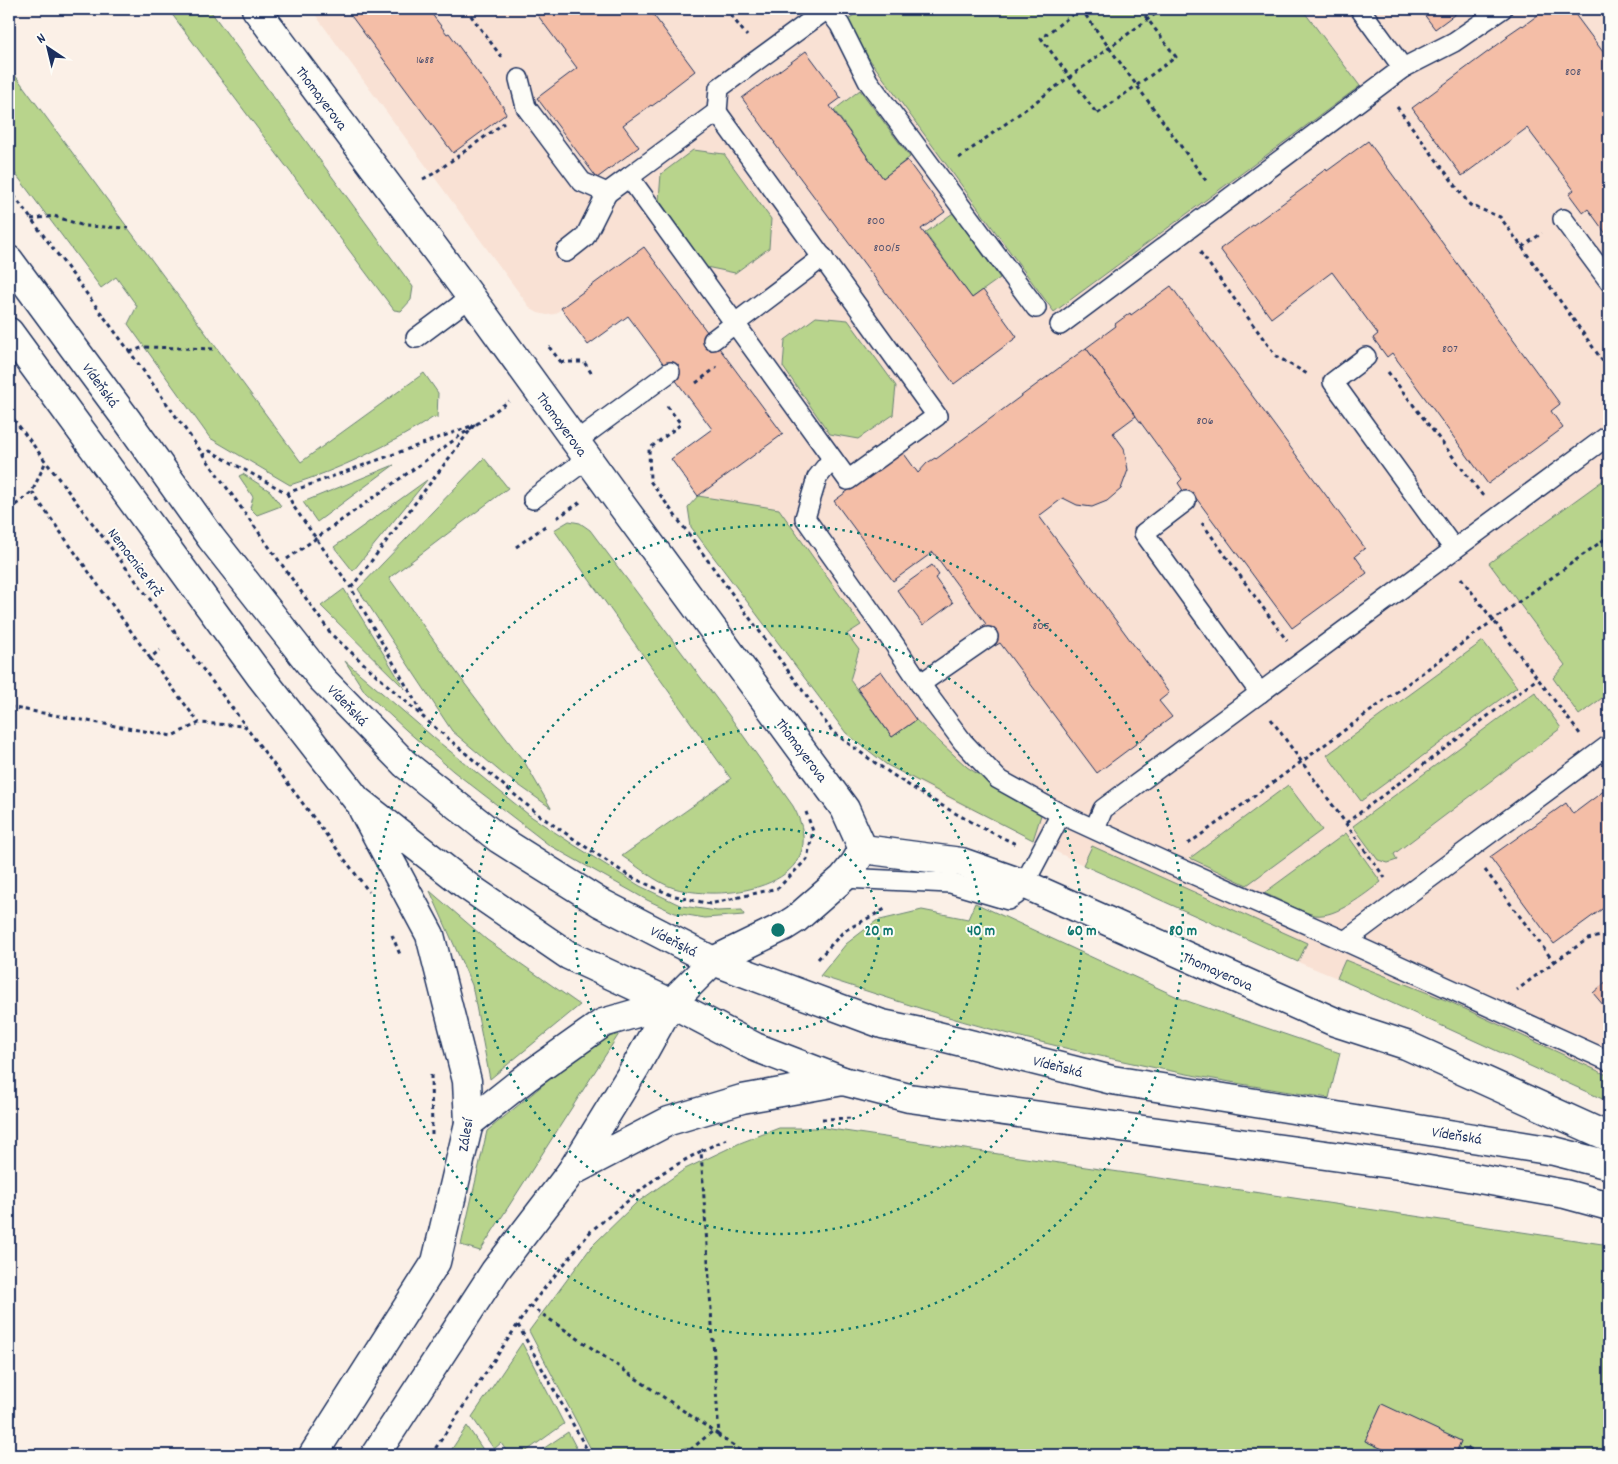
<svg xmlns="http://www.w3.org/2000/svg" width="1618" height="1464" font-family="Dekko,sans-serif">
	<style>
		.built { fill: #f9e1d4 }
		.green { fill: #b8d48c; stroke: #6a8275 }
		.building { fill: #f4bea7; stroke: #1b2f5e }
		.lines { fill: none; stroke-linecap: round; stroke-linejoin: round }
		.service-casing { stroke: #1b2f5e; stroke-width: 22 }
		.minor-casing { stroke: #1b2f5e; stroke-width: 31 }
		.secondary-casing { stroke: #1b2f5e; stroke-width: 31 }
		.path { stroke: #1b2f5e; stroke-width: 3; stroke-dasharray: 4 4; stroke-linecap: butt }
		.service { stroke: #fdfcf7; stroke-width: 19 }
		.minor { stroke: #fdfcf7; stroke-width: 28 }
		.secondary { stroke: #fdfcf7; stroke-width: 28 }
		.ring { fill: none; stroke: #0f766e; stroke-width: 2.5; stroke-dasharray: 2.5 5 }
		.labels { text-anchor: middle; stroke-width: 4; stroke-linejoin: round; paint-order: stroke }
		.number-label { font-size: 12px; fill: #515370 }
		.street-label { font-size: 15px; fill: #1b2f5e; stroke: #fdfcf7 }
		.centre { fill: #0f766e; stroke: #fdfcf7; stroke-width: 2.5 }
		.ring-label { font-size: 15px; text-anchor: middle; font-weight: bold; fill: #0f766e; stroke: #fdfcf7; stroke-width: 4; stroke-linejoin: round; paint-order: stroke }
	</style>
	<rect width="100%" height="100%" fill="#fbf0e7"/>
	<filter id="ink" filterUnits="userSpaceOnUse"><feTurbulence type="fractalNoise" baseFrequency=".02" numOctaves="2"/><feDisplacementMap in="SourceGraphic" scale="10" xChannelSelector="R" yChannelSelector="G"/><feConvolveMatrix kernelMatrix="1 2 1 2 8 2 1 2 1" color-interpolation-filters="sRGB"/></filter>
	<g filter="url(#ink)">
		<!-- built -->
		<polygon class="built" points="311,9 1609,9 1609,1102 1337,978 1298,962 1083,865 926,787 887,765 846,733 691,527 688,507 698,496 671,459 712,429 628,316 588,345 561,309 555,314 547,315 538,313 531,309"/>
		<!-- green -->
		<g class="green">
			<polygon points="168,9 209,9 413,287 411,300 401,311 394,310"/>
			<polygon points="862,9 1302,9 1360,86 1054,312 843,23"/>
			<path d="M9,67L301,462L424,373L438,393L437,418L434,417C390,445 339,470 290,485L210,438L128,324L137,306L116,277L101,288L9,165Z"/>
			<polygon points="860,90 910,157 883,178 834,110"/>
			<polygon points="693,150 724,154 771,219 769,248 735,273 706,267 659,200 661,174"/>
			<polygon points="953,213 1000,278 972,298 925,233"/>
			<polygon points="816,317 848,320 896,386 893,415 858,439 830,434 783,367 785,340"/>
			<polygon points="484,458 508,488 389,578 465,684 525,763 551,808 503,774 452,731 358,589"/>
			<polygon points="394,465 317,522 303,502"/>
			<polygon points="243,474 270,491 281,506 257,515 250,508 253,497 239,476"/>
			<polygon points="1609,476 1609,693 1579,715 1553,678 1565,665 1489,563"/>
			<polygon points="427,480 353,571 334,547"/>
			<polygon points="698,496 779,509 861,625 847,634 859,650 850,680 892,737 916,720 967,767 1041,815 1033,840 887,765 846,733 691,527 688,507"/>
			<path d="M569,521L580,523L590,530L728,714L793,806C837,884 728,904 674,888C657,883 637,866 622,856L731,779L554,530Z"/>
			<polygon points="344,589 405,689 321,606"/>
			<polygon points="1483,641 1517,687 1361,801 1327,755"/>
			<polygon points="345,661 440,743 529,815 574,845 640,886 682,906 717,911 742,910 744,915 705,918 675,913 647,900 549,845 453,771 406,730 365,692"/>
			<polygon points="1535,692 1561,728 1394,854 1397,860 1388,863 1378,860 1353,826"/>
			<polygon points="1288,785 1322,830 1247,885 1190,858"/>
			<path d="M1346,833L1381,882C1365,894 1336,918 1315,915C1301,912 1278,899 1264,893Z"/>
			<polygon points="1092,846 1307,943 1298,962 1083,865"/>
			<polygon points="430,891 487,940 580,1005 490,1079 472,985"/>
			<path d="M975,903L1184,1000L1340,1053L1329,1098C1213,1081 1096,1058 983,1027C928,1012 874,993 820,976L846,944L876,921L922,910L968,919Z"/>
			<polygon points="1345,960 1448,1001 1609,1076 1609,1102 1337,978"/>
			<polygon points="618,1023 626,1023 480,1251 461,1245 487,1131"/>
			<polygon points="779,1128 824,1128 1609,1245 1609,1455 1455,1455 1461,1441 1382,1405 1365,1441 1396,1455 692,1455 686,1447 675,1455 594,1455 529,1331 592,1246 635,1204 685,1169 740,1143"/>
			<polygon points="522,1343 564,1424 521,1455 509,1455 501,1443 494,1449 472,1417"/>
			<polygon points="467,1426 486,1454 448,1455"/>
			<polygon points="568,1432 580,1455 534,1455"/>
		</g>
		<!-- building -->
		<g class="building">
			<polygon points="346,9 428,9 447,34 449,33 504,108 503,109 506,114 453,153"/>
			<polygon points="533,9 649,9 695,71 665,94 666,95 659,101 652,106 651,105 623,125 639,147 597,178 537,98 577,68"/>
			<polygon points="1420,9 1462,9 1435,29"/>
			<polygon points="1546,9 1571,9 1609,60 1609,238 1588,209 1583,213 1569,194 1574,190 1527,128 1462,176 1412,108 1508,37 1506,36 1522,25 1523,26"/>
			<polygon points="806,51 841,98 830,106 883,178 907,160 945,212 921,229 972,298 983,290 1017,337 954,384 774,143 775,143 742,98"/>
			<polygon points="1368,141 1560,404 1551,411 1563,428 1488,484 1392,353 1387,357 1373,338 1378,334 1332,272 1271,318 1220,249 1312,182 1311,180 1326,169 1327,171"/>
			<polygon points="644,247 783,434 698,496 671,459 712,429 628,316 588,345 561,308"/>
			<polygon points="1171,286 1365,548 1355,556 1367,573 1292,628 1196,498 1191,501 1184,492 1178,483 1182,479 1086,348 1116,326 1115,324 1130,313 1131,315"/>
			<polygon points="1086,348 1136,416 1113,433 1124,448 1128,470 1121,489 1107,501 1092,507 1077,505 1063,498 1039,516 1169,693 1159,701 1172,717 1097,773 1000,643 995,646 981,627 986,624 933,552 893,581 834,501 902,451 918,473 927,463 935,458 936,459"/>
			<polygon points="932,565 939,575 935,578 953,603 923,625 897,590"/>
			<polygon points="881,671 916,720 892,737 857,688"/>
			<polygon points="1609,787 1609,904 1554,944 1490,857 1566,803 1573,814"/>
			<polygon points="1609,979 1609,1012 1593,993"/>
			<polygon points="1382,1404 1461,1441 1455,1455 1396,1455 1365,1441"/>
		</g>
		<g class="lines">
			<defs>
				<g id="service">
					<polyline points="828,9 840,25 868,81 1036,308"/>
					<polyline points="1360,9 1403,68"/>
					<polyline points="519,79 526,107 582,182 607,193 629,177"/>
					<polygon points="717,112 937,416 848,480 629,177"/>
					<polyline points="717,112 719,88 827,9"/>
					<polyline points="1563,219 1609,281"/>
					<polyline points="566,252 585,237 607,193"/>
					<polyline points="1060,325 1403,68 1454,42 1502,9"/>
					<polyline points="416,338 471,297"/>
					<polyline points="713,340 823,257"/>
					<polyline points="1366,357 1333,382 1454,549"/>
					<polyline points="575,442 670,372"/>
					<polyline points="832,459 817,478 805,518 894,644 928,695 963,742 998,779 1061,814 1163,861 1345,941 1609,1061"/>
					<polyline points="533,499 587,459"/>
					<polyline points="1186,501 1144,533 1260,693"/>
					<polyline points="920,684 988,637"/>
					<polyline points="1095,828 1103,809 1609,435"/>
					<polyline points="843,878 950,883 1008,900 1016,895 1024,884 1061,814"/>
					<polyline points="1345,941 1609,745"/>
				</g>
				<g id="minor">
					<polyline points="256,9 471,297 620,503 845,809 863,849"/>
					<polyline points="863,849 961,862 1024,884 1335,1022 1406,1045 1609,1137"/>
					<polyline points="713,961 785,926 796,919 843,878 855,863 863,849"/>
				</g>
				<g id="secondary">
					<polyline points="9,260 127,420 211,538 322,679 405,764 499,839 599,902 713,961 882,1024 934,1035 1112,1080 1554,1151 1609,1165"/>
					<polyline points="9,332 261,677 357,800 467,886 568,955 671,1003 755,1047 843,1081 909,1098 1406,1166 1565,1194 1609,1206"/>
					<polyline points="469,1123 527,1077 603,1023 671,1003"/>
					<polyline points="571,1172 669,1121 742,1099 843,1081"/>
					<polyline points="313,1455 436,1262 469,1123 467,1081 430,935 363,810"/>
					<polyline points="375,1455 495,1271 571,1172 635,1068 671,1003 713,961"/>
				</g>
			</defs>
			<!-- service casing -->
			<use href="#service" class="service-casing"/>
			<!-- minor casing -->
			<use href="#minor" class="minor-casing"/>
			<!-- secondary casing -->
			<use href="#secondary" class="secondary-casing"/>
			<!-- path -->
			<g class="path">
				<polyline points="466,9 503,59"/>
				<polyline points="726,9 747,36"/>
				<polyline points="1080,9 1041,38 1097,114 1176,57 1140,9"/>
				<polyline points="1081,9 1207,182"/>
				<polyline points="1397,107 1470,205 1500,217 1522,247 1542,233"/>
				<polyline points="959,158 1162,9"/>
				<polyline points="423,179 433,174 504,123"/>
				<polyline points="9,189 130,352 332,635 425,719 540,816 629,876 671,895 710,904 778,888 807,859 813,831 806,812"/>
				<polyline points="31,219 54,216 84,226 128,228"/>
				<polyline points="1522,247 1609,370"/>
				<polyline points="1200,252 1276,356 1309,375"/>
				<polyline points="549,347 561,362 558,365"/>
				<polyline points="130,352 144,347 216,349"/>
				<polyline points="561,362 584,362 592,374"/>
				<polyline points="1388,372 1483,496"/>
				<polyline points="696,383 717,367"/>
				<path d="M667,406L681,424L649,449L650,481L832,731C889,775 950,814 1016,844"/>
				<polyline points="9,413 245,725"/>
				<polyline points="202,456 210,451 287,493 474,425 351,588 424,717"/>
				<polyline points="32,492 150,658 160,650"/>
				<polyline points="287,493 294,507 351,588"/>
				<polyline points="9,510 32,492 46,461"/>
				<polyline points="557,518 579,503 580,505"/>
				<polyline points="1202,523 1287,641"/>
				<polyline points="516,547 548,524"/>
				<polyline points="287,559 509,401"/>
				<polyline points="1461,578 1580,734"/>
				<polyline points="150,658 199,723"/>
				<polyline points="9,707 172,736 199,723 245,726 369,892"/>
				<polyline points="1271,719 1385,878"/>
				<polyline points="1346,823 1537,679"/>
				<path d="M1188,844C1329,743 1468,638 1609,536"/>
				<polyline points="1485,870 1554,962 1517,990"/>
				<polyline points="392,935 401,957"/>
				<polyline points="818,959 844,931 887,908"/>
				<polyline points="1554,962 1588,939 1609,934"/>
				<polyline points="431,1075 432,1134"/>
				<polyline points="822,1119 854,1118"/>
				<polyline points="727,1139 701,1151 719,1436 743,1452 745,1455"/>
				<polyline points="530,1306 719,1435"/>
				<polyline points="518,1325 590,1455"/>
				<polyline points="1468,1448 1481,1455"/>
				<polyline points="431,1455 530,1306 591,1231 662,1173 701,1151"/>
				<polyline points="684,1455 713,1431"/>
			</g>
			<!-- service -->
			<use href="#service" class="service"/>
			<!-- minor -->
			<use href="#minor" class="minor"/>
			<!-- secondary -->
			<use href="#secondary" class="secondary"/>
		</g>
	</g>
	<!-- distance rings -->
	<g class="ring">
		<circle cx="778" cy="930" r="101"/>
		<circle cx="778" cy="930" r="203"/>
		<circle cx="778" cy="930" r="304"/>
		<circle cx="778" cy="930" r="405"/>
	</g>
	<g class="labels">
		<!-- number labels -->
		<g class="number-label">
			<text x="425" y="63">1688</text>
			<text x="1573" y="75">808</text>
			<text x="876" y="224">800</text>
			<text x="887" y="251">800/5</text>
			<text x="1450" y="352">807</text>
			<text x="1205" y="424">806</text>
			<text x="1041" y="629">805</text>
		</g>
		<!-- street labels -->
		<g class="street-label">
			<text transform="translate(322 98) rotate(53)" y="5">Thomayerova</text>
			<text transform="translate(101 385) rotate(54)" y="5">Vídeňská</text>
			<text transform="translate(562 424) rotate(54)" y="5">Thomayerova</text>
			<text transform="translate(136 562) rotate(53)" y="5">Nemocnice Krč</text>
			<text transform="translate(348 705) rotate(46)" y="5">Vídeňská</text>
			<text transform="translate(802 750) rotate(53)" y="5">Thomayerova</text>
			<text transform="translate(674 941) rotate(27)" y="5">Vídeňská</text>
			<text transform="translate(1218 971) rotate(24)" y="5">Thomayerova</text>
			<text transform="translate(1058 1066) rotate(14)" y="5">Vídeňská</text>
			<text transform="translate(465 1135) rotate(-81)" y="5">Zálesí</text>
			<text transform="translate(1457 1135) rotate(9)" y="5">Vídeňská</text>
		</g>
	</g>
	<circle cx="778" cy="930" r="8" class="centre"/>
	<g class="ring-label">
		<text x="879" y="935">20 m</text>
		<text x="981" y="935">40 m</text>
		<text x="1082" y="935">60 m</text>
		<text x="1183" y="935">80 m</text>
	</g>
	<!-- margin -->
	<rect width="1618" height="1464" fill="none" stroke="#fdfcf7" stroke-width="30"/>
	<rect x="15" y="15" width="1588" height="1434" fill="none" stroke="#1b2f5e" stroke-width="2" filter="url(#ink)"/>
	<!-- north arrow -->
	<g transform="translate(48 48) rotate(325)" stroke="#fdfcf7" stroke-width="4" paint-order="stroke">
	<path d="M0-4L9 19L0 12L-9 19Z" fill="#1b2f5e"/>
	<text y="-8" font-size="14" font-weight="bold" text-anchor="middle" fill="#1b2f5e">N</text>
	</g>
</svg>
